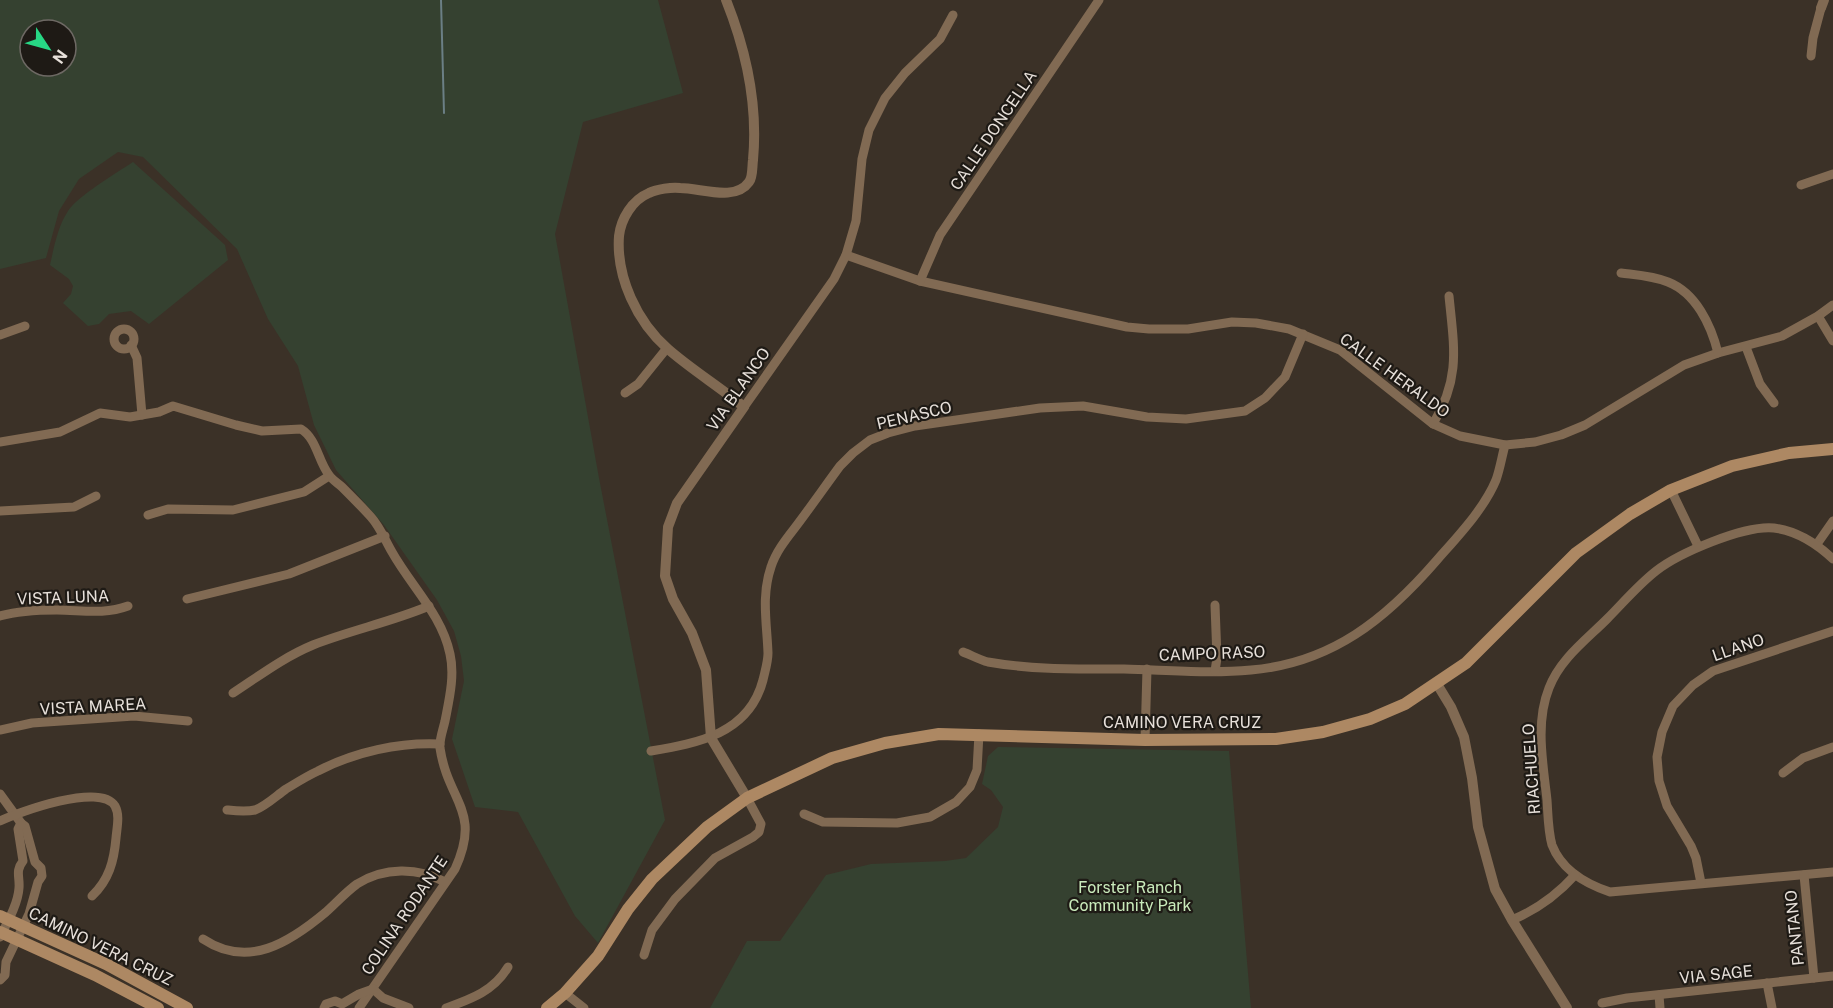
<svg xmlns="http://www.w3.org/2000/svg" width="1833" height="1008" font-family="'Public Sans',sans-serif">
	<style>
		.green { fill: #354130; fill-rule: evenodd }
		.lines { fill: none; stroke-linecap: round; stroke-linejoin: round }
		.stream { stroke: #6b7f85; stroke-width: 2 }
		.minor { stroke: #816a53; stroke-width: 9 }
		.tertiary { stroke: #816a53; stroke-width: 10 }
		.secondary { stroke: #ad8863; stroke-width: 12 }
		.labels { text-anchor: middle; stroke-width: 4.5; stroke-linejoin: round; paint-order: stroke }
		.street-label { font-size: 16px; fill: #e7e0da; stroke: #1e1a15 }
		.park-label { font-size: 16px; fill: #c9eabb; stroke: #1e1a15 }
	</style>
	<rect width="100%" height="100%" fill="#3b3127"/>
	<!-- green -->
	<g class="green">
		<path d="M0,0H658L683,93L583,122L555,234L599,478L665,820L598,943L575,916L518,812L475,807L452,739L464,681L461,656L454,631L437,600L384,525L336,470L314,425L298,366L268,319L237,249L143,157L118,152L79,179L59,211L46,258L0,269ZM30,30H66V66H30Z"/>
		<path d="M133,162L225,245L228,260L149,324L131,311L109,314L99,324L88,326L63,303L71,294L73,286L69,279L50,265C54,247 58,226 68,211C78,196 116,173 133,162Z"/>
		<polygon points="998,747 1229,751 1251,1008 710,1008 747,941 780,941 826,875 871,864 945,861 966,858 998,827 1003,807 991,790 982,784 988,756"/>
	</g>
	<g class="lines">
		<!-- stream -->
		<polyline class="stream" points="441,0 444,113"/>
		<!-- minor -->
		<g class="minor">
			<polyline points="1811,56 1813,38 1821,8"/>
			<polyline points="1801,185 1833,174"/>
			<polyline points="846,255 920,281 1127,327 1149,329 1188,329 1232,322 1256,323 1289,329 1340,350 1433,424 1460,436 1505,445 1535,442 1561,435 1585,425 1684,365 1718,353 1782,336 1818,316 1833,305"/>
			<path d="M1621,273C1636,275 1653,276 1668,282C1696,293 1711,325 1718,353"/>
			<polyline points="920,281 940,235 1099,0"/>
			<polyline points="1818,316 1833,341"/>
			<circle cx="124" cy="339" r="10"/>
			<polyline points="0,335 25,326"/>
			<polyline points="131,345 137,358 142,415"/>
			<polyline points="1746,347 1760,384 1774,403"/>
			<polyline points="625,393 638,384 667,348"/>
			<polyline points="744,407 834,279 846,255 856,221 862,159 869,130 885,98 905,73 940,39 953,15"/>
			<path d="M1433,424C1461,378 1454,347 1449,296"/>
			<path d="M0,442L60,432L100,413L130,417L159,412L173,406L236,425L262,431L301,429C317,439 318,461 329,475C332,480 338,483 342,487C352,497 362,507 371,517C380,527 385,540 392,552C411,586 442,615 450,654C455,676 449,700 445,721C443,730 439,740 440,748C448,802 482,810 455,869L359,1008"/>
			<polyline points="1671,490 1698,546"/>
			<polyline points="0,511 74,507 96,496"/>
			<polyline points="148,515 168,509 233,510 304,492 329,476"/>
			<polyline points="1817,544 1833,521"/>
			<path d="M1833,559C1816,543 1797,531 1774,528C1744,525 1679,553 1656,571C1638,585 1623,603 1607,619C1586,640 1560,659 1549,688C1535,723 1543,763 1547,800C1548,814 1548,831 1552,845C1562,871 1586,884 1610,892L1833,872"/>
			<polyline points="187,599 289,574 385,536"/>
			<path d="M0,616C18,611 38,610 57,610C81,610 104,615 128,606"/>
			<path d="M963,652C971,655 980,660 988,662C1033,670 1079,669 1124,669C1166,670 1209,674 1251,670C1332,663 1386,619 1437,560C1458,536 1484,509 1496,480C1500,469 1502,456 1505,445"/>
			<polyline points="1215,671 1217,658 1215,605"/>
			<path d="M233,693C259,676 284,657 313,645C351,630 391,622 429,606"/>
			<polyline points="0,730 32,723 134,716 188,721"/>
			<polyline points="1145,740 1147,669"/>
			<path d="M651,751C698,743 749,734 763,680C765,671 768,662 768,653C767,624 761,596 771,567C776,551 787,538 797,525C812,505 826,485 840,466L853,453L870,440L888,433L915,426L1040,408L1083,406L1147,417L1186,419L1245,411L1265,398L1285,377L1303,334"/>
			<polyline points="1783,773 1803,758 1833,747"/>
			<polyline points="0,794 21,823 25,826 35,862 41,868 42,876 38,882 29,914 6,962 5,975 0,980"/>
			<path d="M227,810C237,811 246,812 255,810C266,806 276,796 286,789C296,783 307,776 318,771C354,752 400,742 440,744"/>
			<polyline points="804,814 823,822 897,823 930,817 956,802 970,787 977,770 979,734"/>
			<path d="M0,821C19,812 101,782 115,806C120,815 117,827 116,838C114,861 109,880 92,896"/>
			<polyline points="1804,875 1814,978"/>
			<polyline points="1701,883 1696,858 1691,846 1667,806 1659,781 1657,757 1662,732 1673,706 1693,685 1713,671 1833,631"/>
			<path d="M1512,920C1536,910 1557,895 1575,875"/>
			<path d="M0,937C7,923 18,904 19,888C20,877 15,871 23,861L18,829L21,823"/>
			<path d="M203,939C248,969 289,943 326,912C336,903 346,892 357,884C384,867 418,867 445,882"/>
			<polyline points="644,955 652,930 675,899 715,858 753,837 759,832 761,824 747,798"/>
			<polyline points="1767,983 1772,1008"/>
			<polyline points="373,989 383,998 409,1008"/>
			<polyline points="565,993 584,1008"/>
			<polyline points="1659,995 1660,1008"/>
			<polyline points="1602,1003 1627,998 1833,976"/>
			<polyline points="324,1008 326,1004 335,1001 342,1004 359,994 373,989"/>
			<path d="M446,1008C471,999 494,991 508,967"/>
		</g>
		<!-- tertiary -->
		<g class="tertiary">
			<path d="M726,0C746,50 758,106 753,160C752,167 753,177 749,182C735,202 701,188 680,188C672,187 657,189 649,193C632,200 621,219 619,236C616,277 637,322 668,349C692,370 720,387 744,407L677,503L668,527L665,576L673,599L692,633L706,670L711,738L747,798"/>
			<polyline points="1821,8 1824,0"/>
			<polyline points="1437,684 1451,707 1464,737 1472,778 1478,827 1495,889 1512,920 1567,1008"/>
		</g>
		<!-- secondary -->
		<g class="secondary">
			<polyline points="0,916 106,964 187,1008"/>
			<polyline points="0,932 95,975 158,1008"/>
			<polyline points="547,1008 565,993 598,956 628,909 652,879 707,827 747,798 832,758 885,743 939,734 1145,740 1276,739 1323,732 1370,719 1405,704 1466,663 1576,553 1630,514 1671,490 1732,466 1789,453 1833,449"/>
		</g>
	</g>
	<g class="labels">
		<!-- street labels -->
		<g class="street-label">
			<text transform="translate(993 130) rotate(-56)" y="6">CALLE DONCELLA</text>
			<text transform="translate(1395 375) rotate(36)" y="6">CALLE HERALDO</text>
			<text transform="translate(738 389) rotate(-55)" y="6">VIA BLANCO</text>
			<text transform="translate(914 415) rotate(-13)" y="6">PENASCO</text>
			<text transform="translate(63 597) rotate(-2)" y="6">VISTA LUNA</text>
			<text transform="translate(1738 647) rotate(-19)" y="6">LLANO</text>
			<text transform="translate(1212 653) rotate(-2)" y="6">CAMPO RASO</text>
			<text transform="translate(93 706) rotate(-3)" y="6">VISTA MAREA</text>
			<text x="1182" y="728">CAMINO VERA CRUZ</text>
			<text transform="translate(1531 769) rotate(-94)" y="6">RIACHUELO</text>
			<text transform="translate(404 915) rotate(-56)" y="6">COLINA RODANTE</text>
			<text transform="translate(1794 928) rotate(-96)" y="6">PANTANO</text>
			<text transform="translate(101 946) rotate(26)" y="6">CAMINO VERA CRUZ</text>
			<text transform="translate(1716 974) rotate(-6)" y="6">VIA SAGE</text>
		</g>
		<!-- park labels -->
		<g class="park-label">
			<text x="1130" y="893">Forster Ranch<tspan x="1130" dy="18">Community Park</tspan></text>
		</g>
	</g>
	<!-- north arrow -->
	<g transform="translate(48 48) rotate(126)"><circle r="28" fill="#1e1a15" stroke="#6e6964" stroke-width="1.5"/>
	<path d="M0-4.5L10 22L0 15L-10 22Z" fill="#27d885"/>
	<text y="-9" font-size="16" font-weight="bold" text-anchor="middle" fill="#e7e0da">N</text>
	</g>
</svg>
